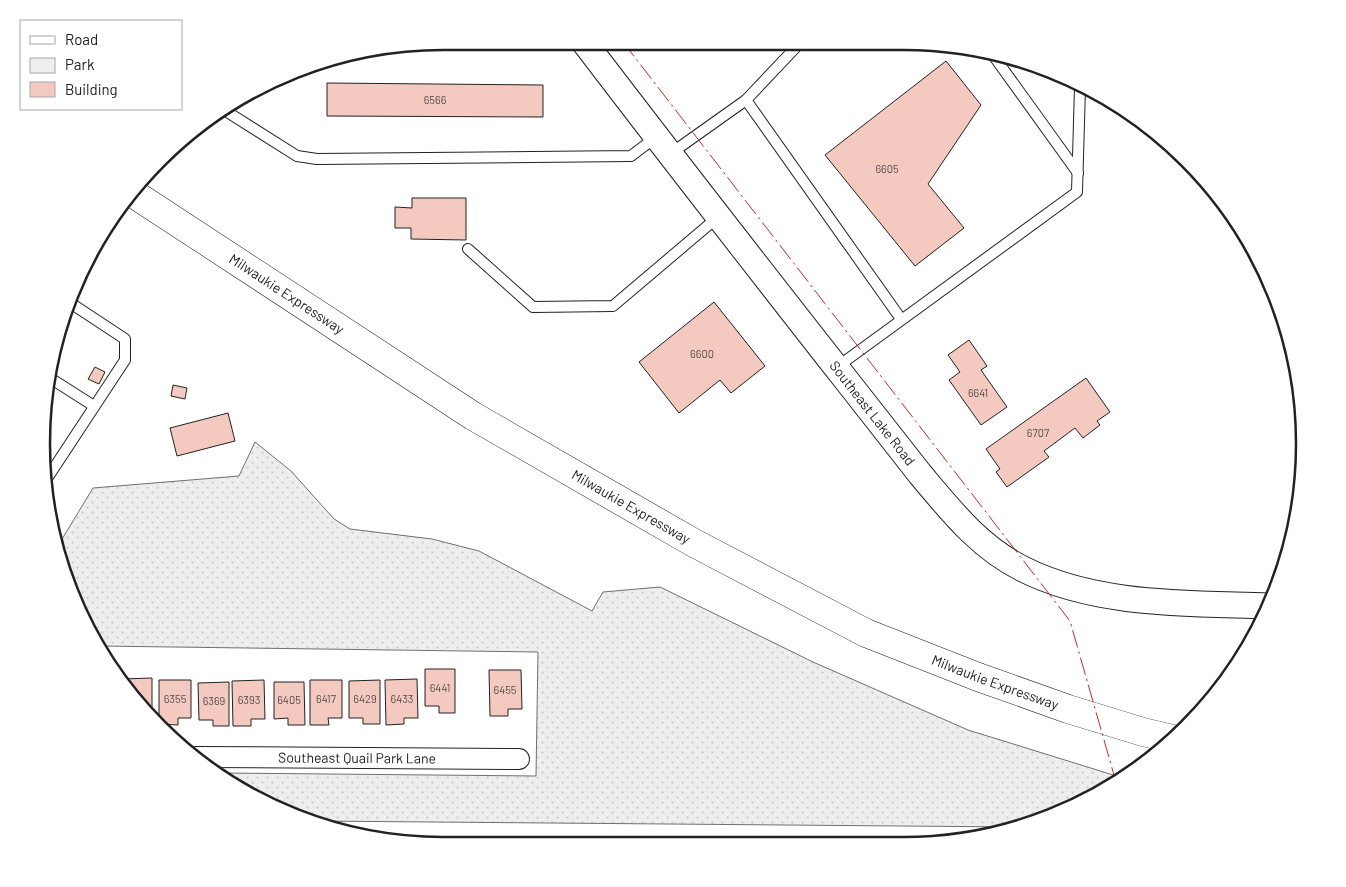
<svg xmlns="http://www.w3.org/2000/svg" width="1346" height="887" font-family="Barlow,sans-serif">
	<style>
		.green { fill: url(#green-dots); stroke: #6f6f6f }
		.building { fill: #f3c9c0; stroke: #222 }
		.lines { fill: none; stroke-linecap: round; stroke-linejoin: round }
		.service-casing { stroke: #222; stroke-width: 12 }
		.minor-casing { stroke: #222; stroke-width: 22 }
		.tertiary-casing { stroke: #222; stroke-width: 27 }
		.trunk-casing { stroke: #222; stroke-width: 29 }
		.service { stroke: #fff; stroke-width: 10 }
		.minor { stroke: #fff; stroke-width: 20 }
		.tertiary { stroke: #fff; stroke-width: 25 }
		.trunk { stroke: #fff; stroke-width: 28 }
		.power { stroke: #c62828; stroke-width: 1; stroke-dasharray: 18 4 2.5 4; stroke-linecap: butt }
		.labels { text-anchor: middle; stroke-width: 4; stroke-linejoin: round; paint-order: stroke }
		.number-label { font-size: 11px; fill: #564c4a }
		.street-label { font-size: 14px; fill: #222; stroke: #fff }
		.rim { fill: none; stroke: #222; stroke-width: 2.5 }
	</style>
	<defs>
		<pattern id="green-dots" width="8" height="8" patternUnits="userSpaceOnUse" patternTransform="scale(1.25)"><rect width="8" height="8" fill="#eee"/><path d="M2 2h.1M6 6h.1" fill="none" stroke="#ccc" stroke-width="1.8" stroke-linecap="round"/></pattern>
	</defs>
	<rect width="100%" height="100%" fill="#fff"/>
	<!-- green -->
	<polygon class="green" points="255,442 291,471 334,519 350,529 432,539 479,551 592,611 603,592 660,587 813,662 968,730 1123,778 1080,804 1019,827 313,821 289,815 222,773 536,776 538,652 100,646 56,549 93,488 239,476"/>
	<!-- building -->
	<g class="building">
		<polygon points="946,61 981,105 928,184 964,228 915,266 825,155"/>
		<polygon points="327,83 543,85 543,117 327,116"/>
		<polygon points="412,198 466,198 466,240 411,239 411,228 395,228 395,207 412,208"/>
		<polygon points="714,302 765,366 731,393 720,380 679,413 639,362"/>
		<polygon points="969,340 987,366 981,370 1007,407 981,425 949,380 960,372 948,355"/>
		<polygon points="95,367 105,372 99,384 88,379"/>
		<polygon points="1086,378 1110,412 1097,421 1100,425 1083,438 1075,428 1044,451 1049,457 1007,487 996,472 1000,469 986,449"/>
		<polygon points="173,385 187,388 185,399 171,396"/>
		<polygon points="228,413 235,441 177,456 170,428"/>
		<polygon points="425,669 455,669 455,713 439,713 439,706 425,706"/>
		<polygon points="489,670 521,670 522,709 508,709 508,716 490,716"/>
		<polygon points="152,678 152,716 121,681 121,679"/>
		<polygon points="417,679 418,718 404,718 404,724 386,725 385,680"/>
		<polygon points="159,680 191,680 191,718 178,718 178,725 159,724"/>
		<polygon points="264,680 265,719 251,719 251,726 233,726 232,681"/>
		<polygon points="310,680 342,680 342,718 328,718 329,725 310,725"/>
		<polygon points="380,680 380,724 363,724 363,718 349,718 349,681"/>
		<polygon points="229,682 229,726 213,726 213,720 199,720 198,683"/>
		<polygon points="274,682 304,682 305,725 288,725 288,718 274,719"/>
	</g>
	<g class="lines">
		<defs>
			<g id="service">
				<polyline points="993,55 1078,173"/>
				<polyline points="746,100 799,44"/>
				<polyline points="221,108 297,156 317,159 631,156 656,137"/>
				<polyline points="670,154 746,100 901,319"/>
				<polyline points="468,249 533,307 613,306 718,217"/>
				<polyline points="837,367 1077,192 1080,87"/>
				<polyline points="50,378 94,406"/>
				<polyline points="48,477 125,360 125,339 69,302"/>
			</g>
			<g id="minor">
				<path id="s1" d="M196,757L519,759"/>
			</g>
			<g id="tertiary">
				<path id="s2" d="M584,42C671,156 759,269 847,381C871,412 896,443 920,474C951,511 979,547 1023,569C1096,606 1188,603 1268,606"/>
			</g>
			<g id="trunk">
				<path id="s3" d="M131,192L473,416L694,543L866,633L978,677L1068,709L1143,732L1173,739"/>
			</g>
		</defs>
		<!-- service casing -->
		<use href="#service" class="service-casing"/>
		<!-- minor casing -->
		<use href="#minor" class="minor-casing"/>
		<!-- tertiary casing -->
		<use href="#tertiary" class="tertiary-casing"/>
		<!-- trunk casing -->
		<use href="#trunk" class="trunk-casing"/>
		<!-- service -->
		<use href="#service" class="service"/>
		<!-- minor -->
		<use href="#minor" class="minor"/>
		<!-- tertiary -->
		<use href="#tertiary" class="tertiary"/>
		<!-- trunk -->
		<use href="#trunk" class="trunk"/>
		<!-- power -->
		<polyline class="power" points="623,42 1070,621 1116,782"/>
	</g>
	<g class="labels">
		<!-- number labels -->
		<g class="number-label">
			<text x="435" y="104">6566</text>
			<text x="887" y="173">6605</text>
			<text x="702" y="358">6600</text>
			<text x="978" y="397">6641</text>
			<text x="1038" y="437">6707</text>
			<text x="440" y="692">6441</text>
			<text x="505" y="694">6455</text>
			<text x="175" y="703">6355</text>
			<text x="326" y="703">6417</text>
			<text x="365" y="703">6429</text>
			<text x="402" y="703">6433</text>
			<text x="249" y="704">6393</text>
			<text x="289" y="704">6405</text>
			<text x="214" y="705">6369</text>
		</g>
		<!-- street labels -->
		<g class="street-label">
			<text dy="5" stroke="none"><textPath href="#s3" startOffset="186">Milwaukie Expressway</textPath></text>
			<text dy="5" stroke="none"><textPath href="#s2" startOffset="470">Southeast Lake Road</textPath></text>
			<text dy="5" stroke="none"><textPath href="#s3" startOffset="591">Milwaukie Expressway</textPath></text>
			<text dy="5" stroke="none"><textPath href="#s3" startOffset="996">Milwaukie Expressway</textPath></text>
			<text dy="5" stroke="none"><textPath href="#s1" startOffset="161">Southeast Quail Park Lane</textPath></text>
		</g>
	</g>
	<!-- crop -->
	<path d="M0 0H1346V887H0ZM443 50H903A393 393 0 0 1 1296 443V444A393 393 0 0 1 903 837H443A393 393 0 0 1 50 444V443A393 393 0 0 1 443 50Z" fill="#fff" fill-rule="evenodd"/>
	<path class="rim" d="M443 50H903A393 393 0 0 1 1296 443V444A393 393 0 0 1 903 837H443A393 393 0 0 1 50 444V443A393 393 0 0 1 443 50Z"/>
	<!-- legend -->
	<rect x="20" y="20" width="162" height="90" fill="#ffffff" stroke="#a7a7a7"/>
	<rect x="30" y="36" width="25" height="8" fill="#ffffff" stroke="#a7a7a7"/>
	<text x="65" y="45" font-size="15" fill="#222222">Road</text>
	<rect x="30" y="58" width="25" height="15" fill="#eeeeee" stroke="#a7a7a7"/>
	<text x="65" y="70" font-size="15" fill="#222222">Park</text>
	<rect x="30" y="82" width="25" height="15" fill="#f3c9c0" stroke="#a7a7a7"/>
	<text x="65" y="95" font-size="15" fill="#222222">Building</text>
</svg>
